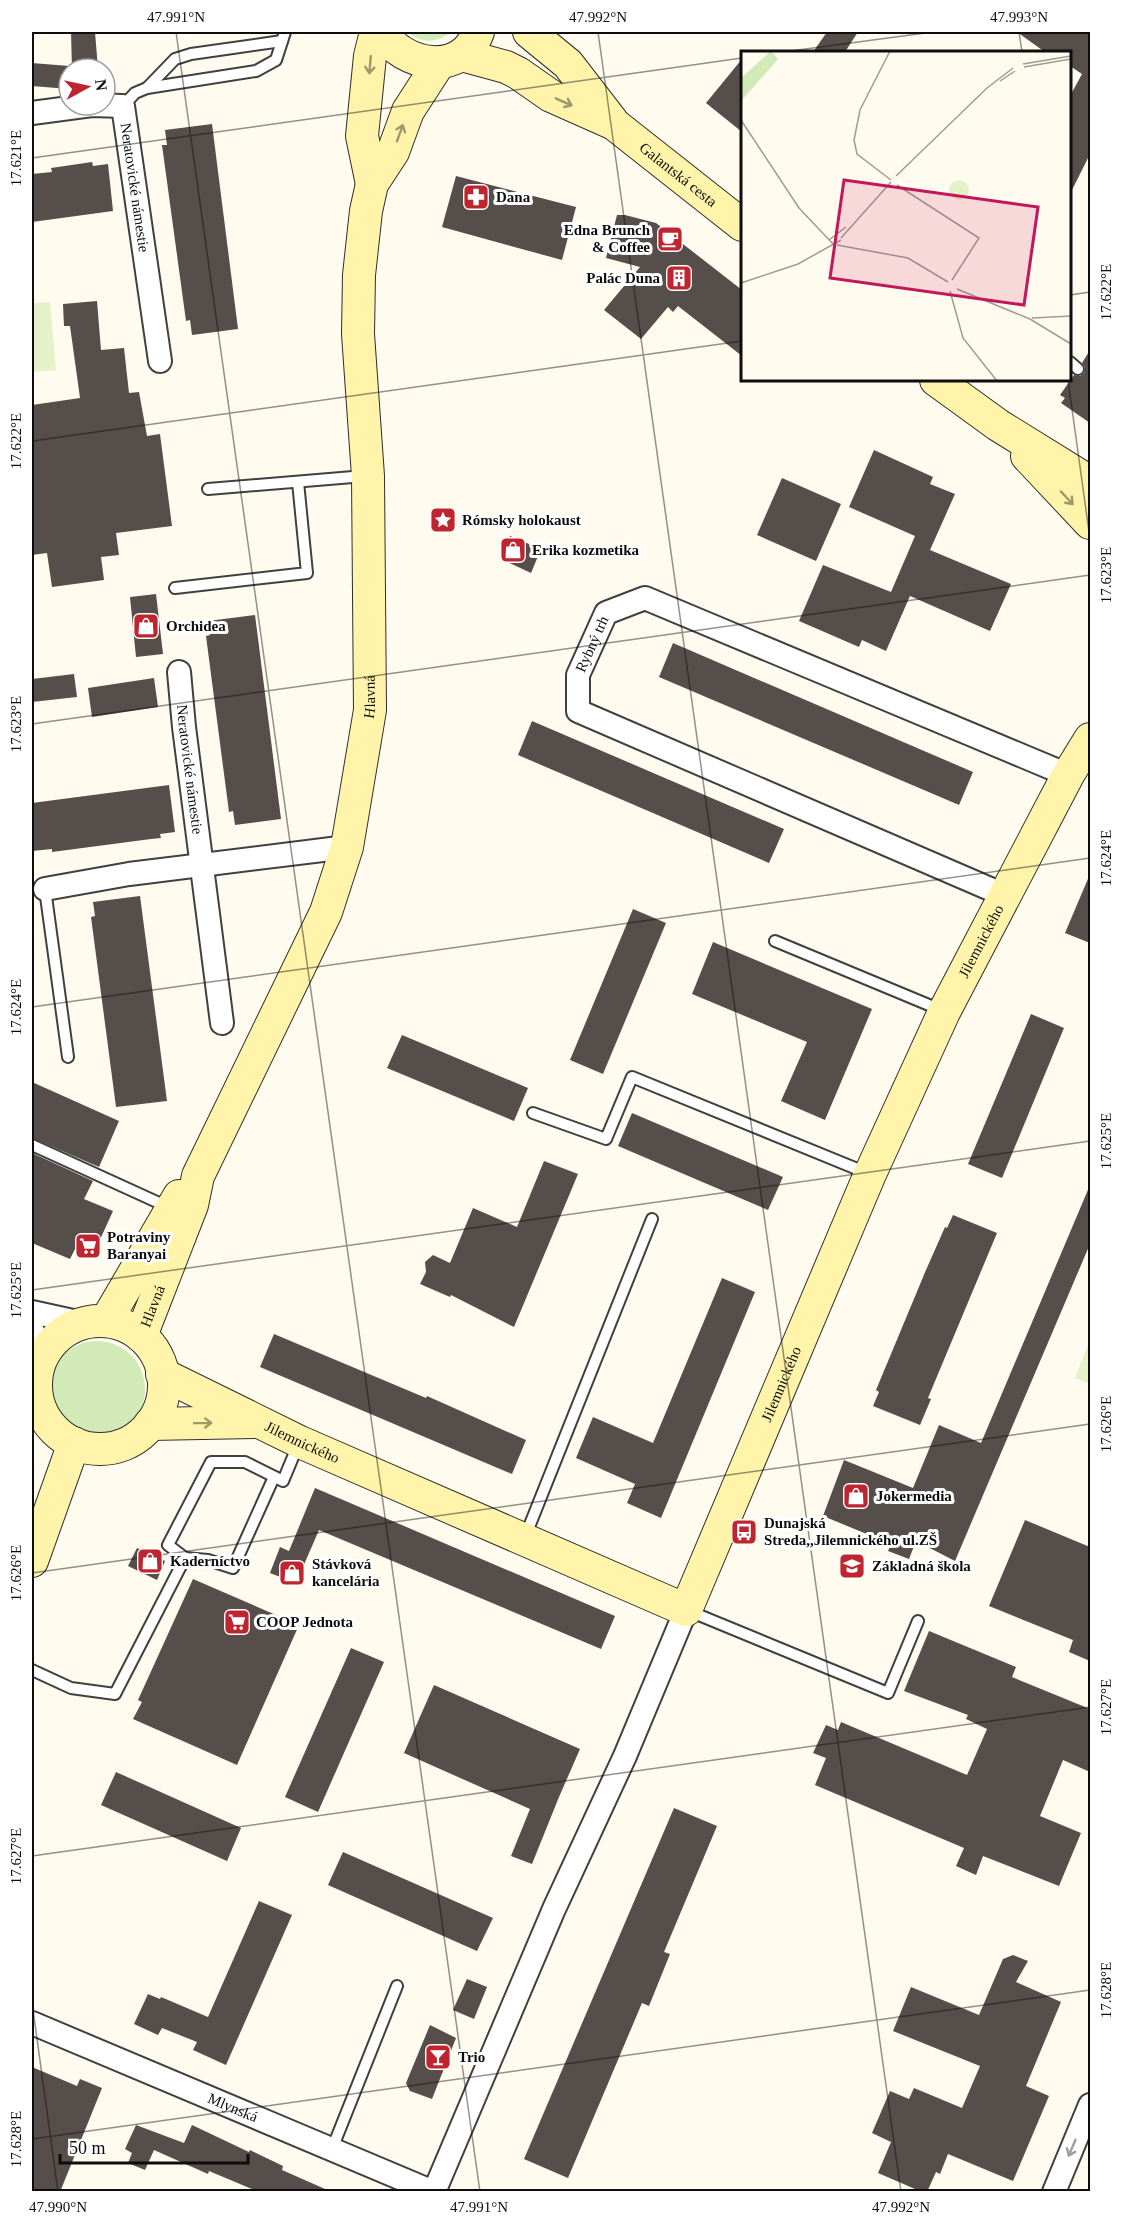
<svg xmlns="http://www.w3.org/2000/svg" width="1122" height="2223" font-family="'Times New Roman',serif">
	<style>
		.green { fill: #d2e9b8 }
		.pitch { fill: #e4f1c9 }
		.building { fill: #564e4a }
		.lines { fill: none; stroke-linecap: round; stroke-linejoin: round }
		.lane-casing { stroke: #404040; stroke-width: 14 }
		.street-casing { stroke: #404040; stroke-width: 26 }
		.secondary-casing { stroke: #2f2f2f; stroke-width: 34 }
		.lane { stroke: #fff; stroke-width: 10 }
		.street { stroke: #fff; stroke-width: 22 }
		.secondary { stroke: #fff4a9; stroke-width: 32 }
		.oneway { stroke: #9e986b }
		.oneway2 { stroke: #9e9e9e }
		.ticks { fill: none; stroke: #0d0d0d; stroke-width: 1.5; stroke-opacity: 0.45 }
		.labels { text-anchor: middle; stroke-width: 6; stroke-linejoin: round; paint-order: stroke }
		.street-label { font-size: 15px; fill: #0d0d0d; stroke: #fff }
		.poi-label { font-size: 15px; font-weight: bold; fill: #0d0d0d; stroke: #fff; text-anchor: start }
		.inset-road { fill: none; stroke: #9e9c94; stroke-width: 1.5 }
		.view { fill: #c2185b; fill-opacity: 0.15; stroke: #c2185b; stroke-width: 3 }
		.inset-edge { fill: none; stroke: #0d0d0d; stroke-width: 3 }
		.neatline { fill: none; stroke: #0d0d0d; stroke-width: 2 }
		.ticks-label { font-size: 15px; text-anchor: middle; fill: #0d0d0d }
	</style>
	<rect width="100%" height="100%" fill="#fffbee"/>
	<!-- green -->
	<g class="green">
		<path d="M408,32H451C437,43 421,44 408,32Z"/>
		<circle cx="97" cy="1389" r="48"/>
	</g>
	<!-- pitch -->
	<g class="pitch">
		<polygon points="50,302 56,370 32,372 32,303"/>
		<polygon points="1090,1340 1090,1384 1075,1378"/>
	</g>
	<!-- building -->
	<g class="building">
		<polygon points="71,32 95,32 98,69 72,69"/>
		<polygon points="827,32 858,32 845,52 813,52"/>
		<polygon points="1017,32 1090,32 1090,154 1070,194 1070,96 1082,74 1070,66 1070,52 1045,52"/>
		<polygon points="742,59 742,132 706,103"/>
		<polygon points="32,63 69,66 69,89 32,86"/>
		<polygon points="212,124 238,329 192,335 190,320 186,321 162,145 167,145 165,130"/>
		<polygon points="92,162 93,166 108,164 113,211 32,222 32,174 52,172 51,168"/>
		<polygon points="456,176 576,207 562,260 442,227"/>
		<polygon points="617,215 625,215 656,223 742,290 742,356 678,306 673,312 668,307 641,339 604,310 640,267 606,258"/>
		<polygon points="97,301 101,350 124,348 129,393 139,392 147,436 160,434 172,526 116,533 119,555 101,557 104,580 52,587 47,553 32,555 32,405 80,398 70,326 64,326 63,304"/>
		<polygon points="1090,350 1090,423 1061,403 1065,398 1060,395 1074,375 1080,376 1084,373 1085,367 1082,363"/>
		<polygon points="874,450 933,477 930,484 955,494 930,550 1011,584 990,631 910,596 886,651 862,640 859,647 799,621 823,565 891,592 915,536 849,507"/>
		<polygon points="782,478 841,504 816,561 757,535"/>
		<polygon points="510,536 541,549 531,573 501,559"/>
		<polygon points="156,594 163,654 136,657 130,597"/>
		<polygon points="255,615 281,819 235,825 233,811 229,812 206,636 210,635 208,621"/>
		<polygon points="673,643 973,772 959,805 659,677"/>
		<polygon points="74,674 77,697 32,702 32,679"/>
		<polygon points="154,678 158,707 92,717 88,688"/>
		<polygon points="532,721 784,829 769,863 518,755"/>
		<polygon points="169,785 175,832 160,834 161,838 151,839 52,852 52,849 32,851 32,803"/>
		<polygon points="1090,874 1090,943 1065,933"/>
		<polygon points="140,896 167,1101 116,1107 91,917 95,916 93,902"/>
		<polygon points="633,909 666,923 603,1074 570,1060"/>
		<polygon points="713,942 872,1009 825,1120 781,1101 807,1042 692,994"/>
		<polygon points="1031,1014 1064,1028 1002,1178 968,1164"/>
		<polygon points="402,1035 528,1088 514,1121 387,1068"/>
		<polygon points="32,1082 119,1121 99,1167 32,1138"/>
		<polygon points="632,1113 783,1177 768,1210 618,1146"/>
		<polygon points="32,1153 93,1181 84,1199 113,1211 93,1255 76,1247 70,1259 32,1243 32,1181 34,1175 32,1173"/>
		<polygon points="544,1161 578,1174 514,1327 451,1295 450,1297 420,1284 426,1272 425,1262 433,1255 450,1263 473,1208 517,1227"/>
		<polygon points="1090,1185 1090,1244 955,1561 916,1541 909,1559 888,1551 891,1544 823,1516 844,1460 913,1488 939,1425 981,1443"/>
		<polygon points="953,1215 997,1233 928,1398 931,1399 920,1425 873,1406 879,1392 876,1390 926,1270 945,1227 947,1228"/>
		<polygon points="722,1278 755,1292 661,1518 627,1503 635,1484 576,1458 593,1417 653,1443"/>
		<polygon points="274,1334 426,1398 427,1396 526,1440 512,1474 260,1367"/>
		<polygon points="315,1488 615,1616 601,1649 319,1530 296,1583 270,1573 280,1547 289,1551"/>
		<polygon points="1025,1520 1090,1547 1090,1661 1069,1652 1073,1640 989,1606"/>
		<polygon points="137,1548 165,1561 157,1580 128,1566"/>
		<polygon points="193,1579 299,1625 237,1765 133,1719 142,1702 138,1700"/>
		<polygon points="929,1631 1016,1667 1012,1677 1090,1709 1090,1772 1063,1760 1040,1816 1081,1833 1059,1886 983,1856 976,1875 956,1866 964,1848 815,1785 826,1758 813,1753 826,1725 838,1730 841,1722 967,1775 987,1729 966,1719 968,1715 904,1691"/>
		<polygon points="351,1648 384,1662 318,1812 285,1797"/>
		<polygon points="434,1685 580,1749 559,1797 532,1864 511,1856 530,1809 404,1753"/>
		<polygon points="116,1772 241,1828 227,1861 101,1805"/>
		<polygon points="674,1808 717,1826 664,1952 670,1954 649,2006 642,2003 568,2178 524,2159"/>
		<polygon points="343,1852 493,1918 477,1951 328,1885"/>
		<polygon points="259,1901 292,1915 226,2065 193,2050 197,2042 162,2028 158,2035 134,2024 148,1994 160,1999 161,1997 208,2017"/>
		<polygon points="1013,1955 1028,1961 1016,1982 1061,2002 1026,2086 1049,2096 1013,2181 948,2154 940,2174 936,2172 927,2192 922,2192 878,2173 891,2142 872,2133 890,2091 909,2099 914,2088 962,2108 980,2066 893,2031 911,1987 979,2015 1003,1959"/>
		<polygon points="467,1979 487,1987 474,2019 453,2010"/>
		<polygon points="430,2025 456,2038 432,2099 410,2091 406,2083"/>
		<polygon points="32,2067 77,2086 80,2079 102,2088 60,2192 32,2192"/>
		<polygon points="136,2125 184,2143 192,2125 249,2152 250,2150 283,2166 282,2170 332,2192 259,2192 209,2171 208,2174 154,2150 145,2170 128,2163 132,2153 125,2149"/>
	</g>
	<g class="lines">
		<defs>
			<g id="lane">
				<polyline points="147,88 175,59 191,54 282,41"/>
				<polyline points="123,106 135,93 147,88 256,71 276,60 285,32"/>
				<polyline points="1070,362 1078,369"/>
				<polyline points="208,489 365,476"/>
				<polyline points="175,588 307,573 298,482"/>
				<polyline points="45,889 68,1057"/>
				<polyline points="775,941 941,1010"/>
				<polyline points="533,1113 606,1139 632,1077 867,1173"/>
				<polyline points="32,1145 168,1207"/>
				<polyline points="525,1537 652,1219"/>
				<polyline points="185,1558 208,1560 233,1568 274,1477"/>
				<polyline points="689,1611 888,1693 918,1621"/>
				<polyline points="32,1670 71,1688 115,1694 185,1558 168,1545 211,1462 245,1462 283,1481 298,1445"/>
				<polyline points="332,2149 397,1986"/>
			</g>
			<g id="street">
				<path id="s1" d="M32,113L92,105L123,106L160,361"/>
				<path id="s2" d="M179,672L184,727L222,1023"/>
				<polyline points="45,889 129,874 347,847"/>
				<path id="s3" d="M1004,895L578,711V675L606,613L645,598L1068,775"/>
				<polyline points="32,1312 82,1323"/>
				<polyline points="32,1329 43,1355"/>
				<path id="s4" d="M32,2023L433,2192"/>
				<polyline points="434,2192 554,1909 625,1756 686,1610"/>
				<polyline points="1054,2192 1090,2105"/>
			</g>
			<g id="secondary">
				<path d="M382,32C403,67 462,77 478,32"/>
				<polyline points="529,32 568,64 612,121"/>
				<path id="s5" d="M462,55L506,67L518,73L551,96L614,124L742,225"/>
				<polyline points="372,184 362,136 370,56 376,32"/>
				<polyline points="936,380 998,425 1090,482"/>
				<polyline points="1027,456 1090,523"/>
				<polyline points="106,1321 179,1196"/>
				<circle cx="100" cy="1385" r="64"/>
				<path id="s6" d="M141,1336L192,1205L198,1176L326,912L347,847L370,710L368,476L358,334L359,275L366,211L372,184L393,152L408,111L439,63"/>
				<path id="s7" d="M162,1374L300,1442L686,1610L870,1174L944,1012L1068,775L1090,739"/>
				<polyline points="150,1424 254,1422"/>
				<polyline points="32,1561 74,1443"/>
			</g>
		</defs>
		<!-- lane casing -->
		<use href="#lane" class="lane-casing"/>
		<!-- street casing -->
		<use href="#street" class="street-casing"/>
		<!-- secondary casing -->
		<use href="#secondary" class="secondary-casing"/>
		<!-- lane -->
		<use href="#lane" class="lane"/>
		<!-- street -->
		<use href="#street" class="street"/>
		<!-- secondary -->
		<use href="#secondary" class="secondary"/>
	</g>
	<!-- one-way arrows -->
	<defs><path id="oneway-shaft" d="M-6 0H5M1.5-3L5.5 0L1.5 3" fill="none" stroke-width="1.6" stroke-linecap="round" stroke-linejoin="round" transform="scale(1.5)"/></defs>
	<g class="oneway">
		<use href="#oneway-shaft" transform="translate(370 65) rotate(95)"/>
		<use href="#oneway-shaft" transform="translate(564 102) rotate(24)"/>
		<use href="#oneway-shaft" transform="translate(400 133) rotate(-70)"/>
		<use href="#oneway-shaft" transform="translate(1067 498) rotate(47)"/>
		<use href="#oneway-shaft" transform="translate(203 1423) rotate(-1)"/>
	</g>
	<use class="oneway2" href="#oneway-shaft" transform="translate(1072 2148) rotate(113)"/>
	<!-- ticks -->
	<path class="ticks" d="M176,32L480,2192M598,32L901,2192M1019,32L1022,52M783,52L933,32M32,158L742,58M1070,295L1090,292M1068,380L1090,539M32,441L742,341M32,724L1090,575M32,1007L1090,858M32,1290L1090,1141M32,1573L1090,1424M32,1856L1090,1707M32,2002L58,2192M32,2139L1090,1990"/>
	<!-- icons -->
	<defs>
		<symbol id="pharmacy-square" viewBox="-11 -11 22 22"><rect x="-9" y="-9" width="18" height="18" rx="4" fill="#be252f" stroke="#fff"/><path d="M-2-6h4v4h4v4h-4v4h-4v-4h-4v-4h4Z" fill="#fff"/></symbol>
		<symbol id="cafe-square" viewBox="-11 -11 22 22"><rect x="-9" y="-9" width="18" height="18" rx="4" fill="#be252f" stroke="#fff"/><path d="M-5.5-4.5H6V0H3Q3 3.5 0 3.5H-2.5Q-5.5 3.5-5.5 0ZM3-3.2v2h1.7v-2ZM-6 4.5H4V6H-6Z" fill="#fff"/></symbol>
		<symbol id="building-square" viewBox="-11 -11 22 22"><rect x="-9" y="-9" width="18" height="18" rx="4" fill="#be252f" stroke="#fff"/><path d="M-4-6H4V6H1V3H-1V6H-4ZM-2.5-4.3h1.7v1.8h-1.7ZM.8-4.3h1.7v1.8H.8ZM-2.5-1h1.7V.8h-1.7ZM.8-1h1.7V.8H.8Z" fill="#fff"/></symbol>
		<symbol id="sight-square" viewBox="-11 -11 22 22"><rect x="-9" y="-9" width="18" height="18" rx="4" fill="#be252f" stroke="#fff"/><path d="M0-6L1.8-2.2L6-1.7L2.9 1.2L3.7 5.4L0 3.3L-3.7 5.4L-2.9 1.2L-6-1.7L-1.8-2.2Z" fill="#fff"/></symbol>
		<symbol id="shop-square" viewBox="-11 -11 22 22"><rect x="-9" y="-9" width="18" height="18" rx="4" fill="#be252f" stroke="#fff"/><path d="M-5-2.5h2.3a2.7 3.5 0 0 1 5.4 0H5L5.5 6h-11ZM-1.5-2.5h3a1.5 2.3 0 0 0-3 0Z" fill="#fff"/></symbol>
		<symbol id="supermarket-square" viewBox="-11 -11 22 22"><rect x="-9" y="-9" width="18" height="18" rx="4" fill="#be252f" stroke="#fff"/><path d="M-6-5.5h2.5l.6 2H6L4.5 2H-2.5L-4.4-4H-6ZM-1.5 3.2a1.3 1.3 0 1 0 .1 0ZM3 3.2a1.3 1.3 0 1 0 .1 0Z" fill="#fff"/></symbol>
		<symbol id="bus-square" viewBox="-11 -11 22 22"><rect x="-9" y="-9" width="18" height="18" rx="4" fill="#be252f" stroke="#fff"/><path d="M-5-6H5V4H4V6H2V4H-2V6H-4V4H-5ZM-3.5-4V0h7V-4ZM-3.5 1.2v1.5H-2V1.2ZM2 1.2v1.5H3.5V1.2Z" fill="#fff"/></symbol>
		<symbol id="school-square" viewBox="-11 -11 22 22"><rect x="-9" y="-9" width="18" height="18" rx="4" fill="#be252f" stroke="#fff"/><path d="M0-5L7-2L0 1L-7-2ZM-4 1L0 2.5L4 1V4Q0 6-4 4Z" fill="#fff"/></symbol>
		<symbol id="bar-square" viewBox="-11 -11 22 22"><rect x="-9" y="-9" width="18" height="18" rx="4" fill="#be252f" stroke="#fff"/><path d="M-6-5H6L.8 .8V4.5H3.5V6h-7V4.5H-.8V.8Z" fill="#fff"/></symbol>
	</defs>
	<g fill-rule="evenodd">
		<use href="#pharmacy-square" x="461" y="182" width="30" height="30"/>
		<use href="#cafe-square" x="655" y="224" width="30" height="30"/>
		<use href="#building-square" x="664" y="263" width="30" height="30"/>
		<use href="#sight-square" x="428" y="505" width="30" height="30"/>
		<use href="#shop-square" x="498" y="535" width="30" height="30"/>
		<use href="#shop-square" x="131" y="611" width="30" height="30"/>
		<use href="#supermarket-square" x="73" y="1231" width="30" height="30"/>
		<use href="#shop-square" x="841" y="1481" width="30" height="30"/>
		<use href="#bus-square" x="729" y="1517" width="30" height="30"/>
		<use href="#shop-square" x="135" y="1546" width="30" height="30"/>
		<use href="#school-square" x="837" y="1551" width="30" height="30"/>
		<use href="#shop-square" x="277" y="1558" width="30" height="30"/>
		<use href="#supermarket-square" x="222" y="1607" width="30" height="30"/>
		<use href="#bar-square" x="423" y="2042" width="30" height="30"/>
	</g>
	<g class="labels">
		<!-- street labels -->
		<g class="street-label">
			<text dy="5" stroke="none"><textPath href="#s5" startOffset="250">Galantská cesta</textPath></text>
			<text dy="5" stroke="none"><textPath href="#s1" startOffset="174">Neratovické námestie</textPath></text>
			<text dy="5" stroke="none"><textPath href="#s3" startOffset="534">Rybný trh</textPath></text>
			<text dy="5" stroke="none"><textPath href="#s6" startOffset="684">Hlavná</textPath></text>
			<text dy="5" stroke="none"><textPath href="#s2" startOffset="98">Neratovické námestie</textPath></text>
			<text dy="5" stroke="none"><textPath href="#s7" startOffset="1306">Jilemnického</textPath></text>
			<text dy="5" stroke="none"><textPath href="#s6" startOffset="32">Hlavná</textPath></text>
			<text dy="5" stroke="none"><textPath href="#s7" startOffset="820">Jilemnického</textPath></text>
			<text dy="5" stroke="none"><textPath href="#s7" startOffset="156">Jilemnického</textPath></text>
			<text dy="5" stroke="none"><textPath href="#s4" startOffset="218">Mlynská</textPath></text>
		</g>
		<!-- poi labels -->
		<g class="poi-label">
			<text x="496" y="202">Dana</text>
			<text x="650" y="235" text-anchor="end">Edna Brunch<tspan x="650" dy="17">&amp; Coffee</tspan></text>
			<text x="660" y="283" text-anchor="end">Palác Duna</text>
			<text x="462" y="525">Rómsky holokaust</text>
			<text x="532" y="555">Erika kozmetika</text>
			<text x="166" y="631">Orchidea</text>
			<text x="107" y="1242">Potraviny<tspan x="107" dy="17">Baranyai</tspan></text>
			<text x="876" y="1501">Jokermedia</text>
			<text x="764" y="1528">Dunajská<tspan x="764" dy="17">Streda,,Jilemnického ul.ZŠ</tspan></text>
			<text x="170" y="1566">Kaderníctvo</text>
			<text x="312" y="1569">Stávková<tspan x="312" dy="17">kancelária</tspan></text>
			<text x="872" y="1571">Základná škola</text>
			<text x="256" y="1627">COOP Jednota</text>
			<text x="458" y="2062">Trio</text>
		</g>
	</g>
	<!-- overview -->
	<g transform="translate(741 51)">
		<rect width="330" height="330" fill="#fffbee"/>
		<path d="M30,0L37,8L0,50V27Z" fill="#d2e9b8"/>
		<path d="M208 139a10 10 0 1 1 20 0a10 10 0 1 1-20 0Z" fill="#e4f1c9"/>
		<path class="inset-road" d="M149,0L119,59L113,89L116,103L150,129M282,13L330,5M283,16L330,8M259,30L274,20M0,69L58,157L93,194M155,125L246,37L272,17M156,134L238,187L211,229M100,187L150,131M88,189L105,176M96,194L167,207L207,231M0,232L57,213L100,189M216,238L289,268L330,293M209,240L222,287L256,330M291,267L330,265"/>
		<path class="view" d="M103,129L297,156L283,254L89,227Z"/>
		<rect width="330" height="330" class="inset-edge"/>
	</g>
	<!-- border -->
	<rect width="1122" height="2223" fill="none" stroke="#ffffff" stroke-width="66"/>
	<!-- north arrow -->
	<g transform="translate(87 87) rotate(82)"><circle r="28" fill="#ffffff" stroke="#9e9e9e" stroke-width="1.5"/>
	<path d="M0-4.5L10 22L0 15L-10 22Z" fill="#be252f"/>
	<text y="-9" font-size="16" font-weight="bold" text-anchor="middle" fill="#0d0d0d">N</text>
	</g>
	<!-- scale -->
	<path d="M60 2154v9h188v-9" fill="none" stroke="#0d0d0d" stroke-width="3"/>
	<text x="69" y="2154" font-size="18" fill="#0d0d0d" stroke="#ffffff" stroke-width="4.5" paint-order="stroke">50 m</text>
	<rect x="33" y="33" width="1056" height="2157" class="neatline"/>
	<g class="ticks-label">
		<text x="176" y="22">47.991°N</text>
		<text x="598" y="22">47.992°N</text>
		<text x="1019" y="22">47.993°N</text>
		<text transform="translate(16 158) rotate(-90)" y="5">17.621°E</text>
		<text transform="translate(1106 292) rotate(-90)" y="5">17.622°E</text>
		<text transform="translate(16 441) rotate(-90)" y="5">17.622°E</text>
		<text transform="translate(1106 575) rotate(-90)" y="5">17.623°E</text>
		<text transform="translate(16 724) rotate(-90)" y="5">17.623°E</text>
		<text transform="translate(1106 858) rotate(-90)" y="5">17.624°E</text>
		<text transform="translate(16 1007) rotate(-90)" y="5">17.624°E</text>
		<text transform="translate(1106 1141) rotate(-90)" y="5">17.625°E</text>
		<text transform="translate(16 1290) rotate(-90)" y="5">17.625°E</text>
		<text transform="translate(1106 1424) rotate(-90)" y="5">17.626°E</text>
		<text transform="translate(16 1573) rotate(-90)" y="5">17.626°E</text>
		<text transform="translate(1106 1707) rotate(-90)" y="5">17.627°E</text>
		<text transform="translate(16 1856) rotate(-90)" y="5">17.627°E</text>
		<text transform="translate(1106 1990) rotate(-90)" y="5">17.628°E</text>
		<text transform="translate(16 2139) rotate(-90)" y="5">17.628°E</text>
		<text x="58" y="2212">47.990°N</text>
		<text x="479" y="2212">47.991°N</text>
		<text x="901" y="2212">47.992°N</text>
	</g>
</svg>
